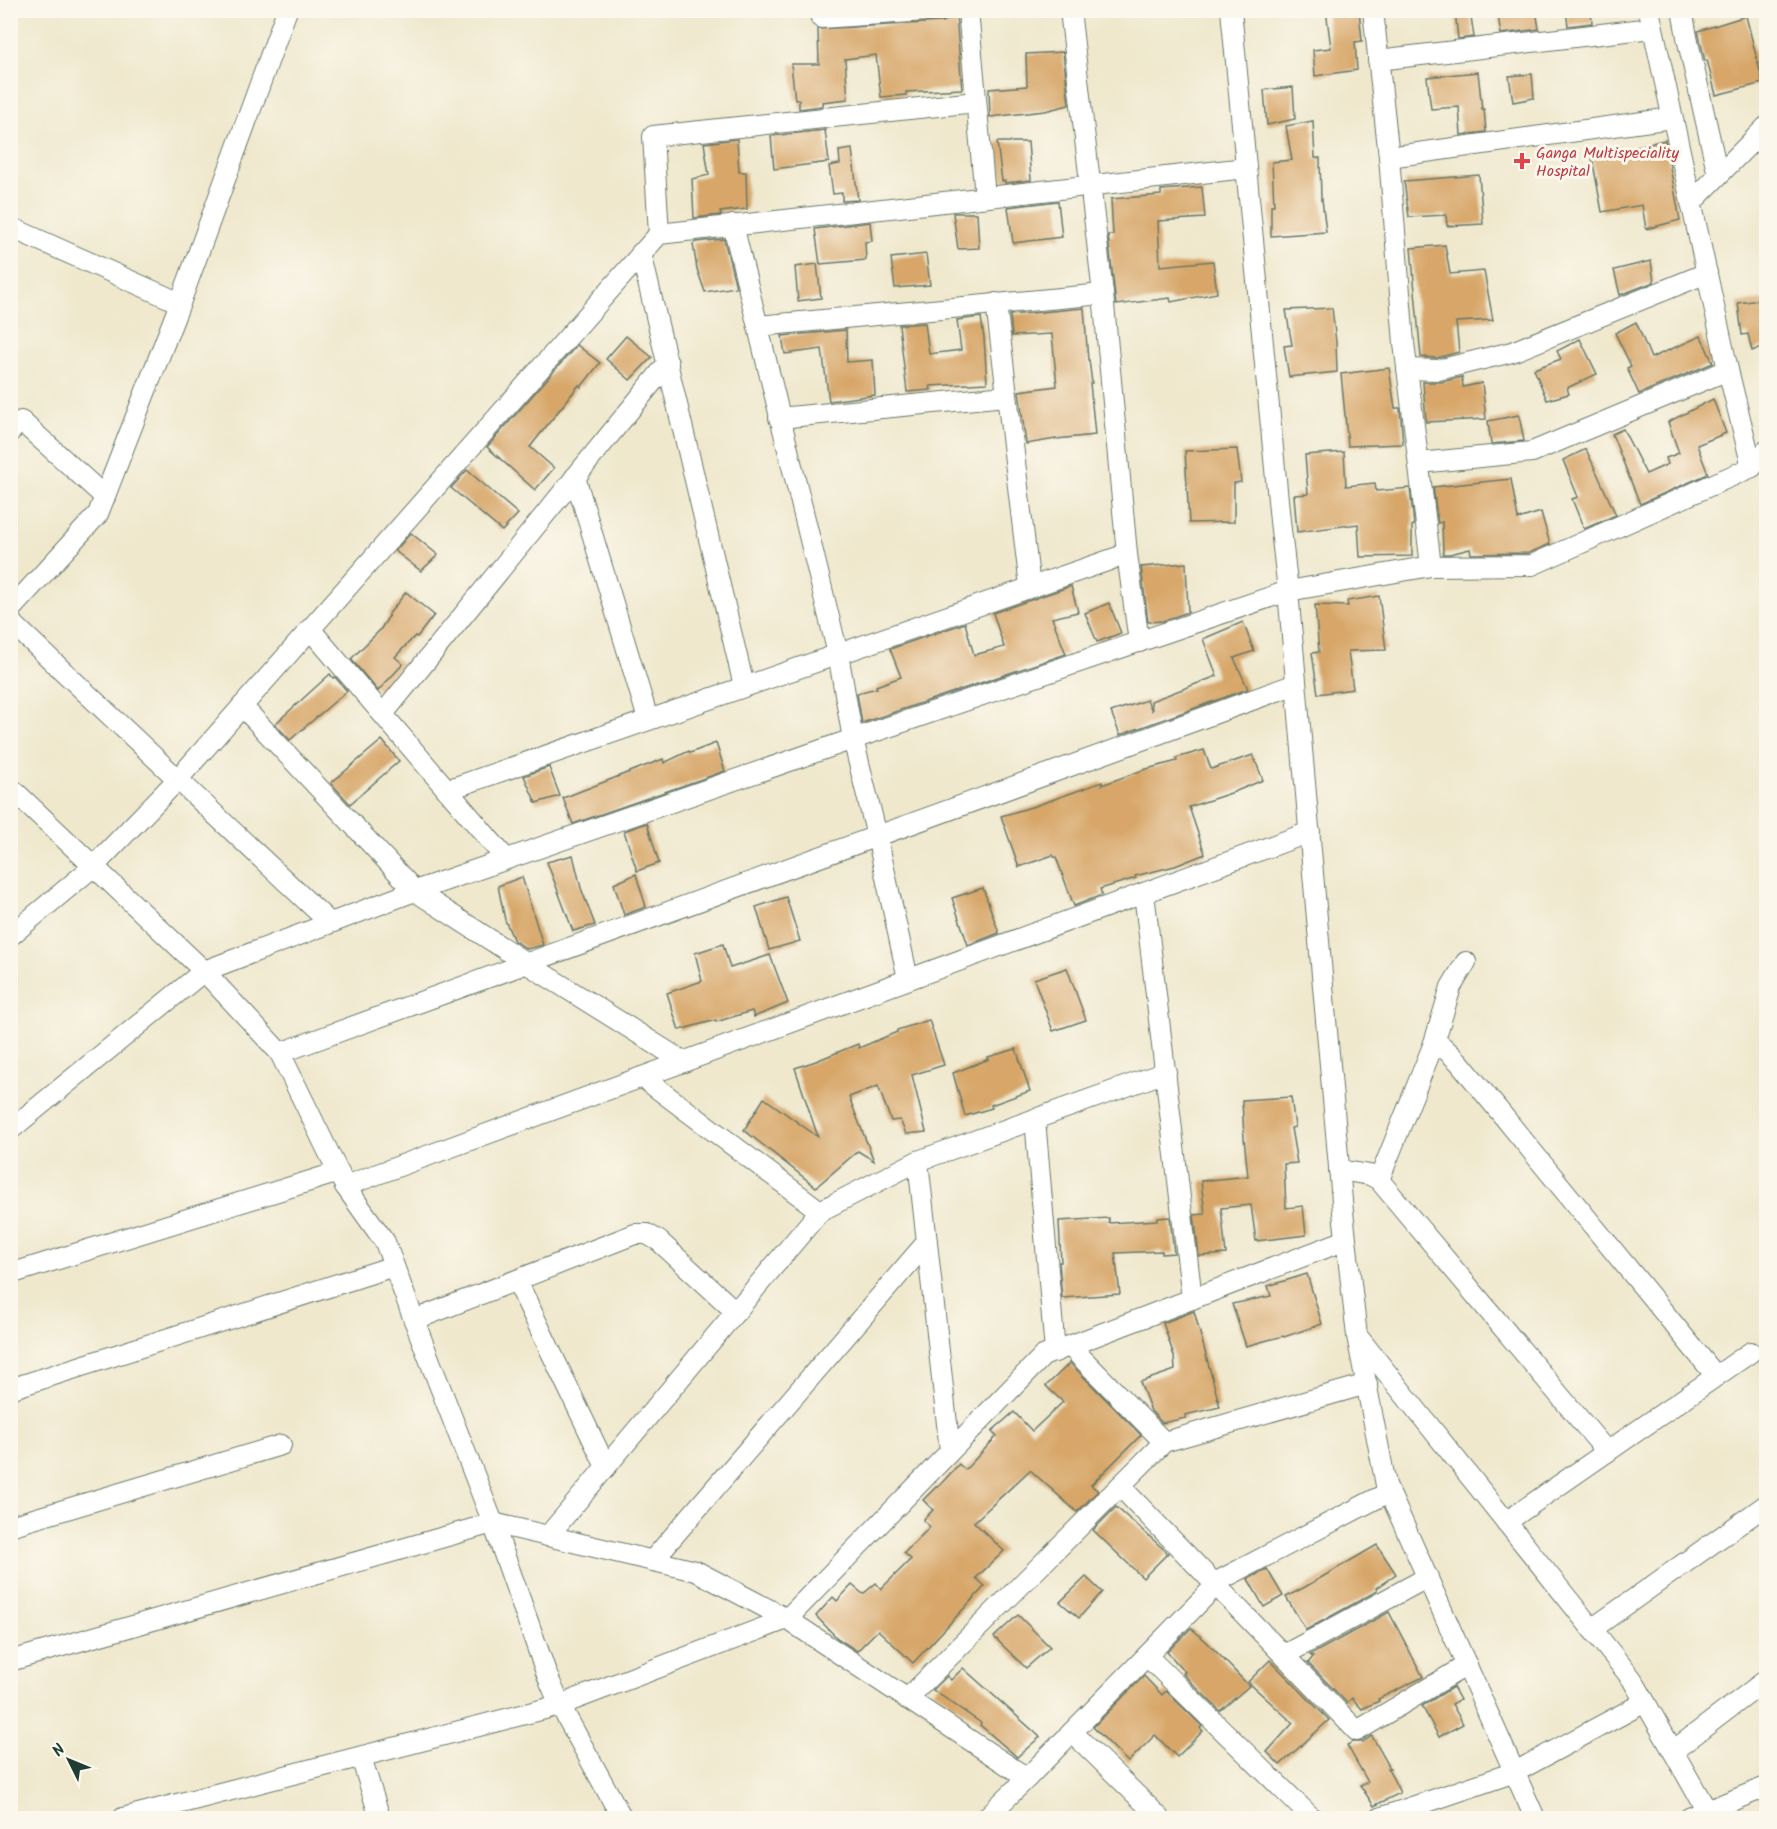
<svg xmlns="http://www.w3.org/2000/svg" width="1777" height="1829" font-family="Kalam,sans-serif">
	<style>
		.building { fill: #d7a668 }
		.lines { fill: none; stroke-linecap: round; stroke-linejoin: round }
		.minor-casing { stroke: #68796a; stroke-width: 22 }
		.minor { stroke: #fff; stroke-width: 20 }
		.health-dot { fill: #e0444e; stroke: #fbf7ec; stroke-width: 2 }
		.labels { text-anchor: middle; stroke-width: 6; stroke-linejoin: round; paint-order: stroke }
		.health-label { font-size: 16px; fill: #be3a42; stroke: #fbf7ec; text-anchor: start }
	</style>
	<rect width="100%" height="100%" fill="#fbf7ec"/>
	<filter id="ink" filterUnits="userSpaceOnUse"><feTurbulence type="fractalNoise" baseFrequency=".0167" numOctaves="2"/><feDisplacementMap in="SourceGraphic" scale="12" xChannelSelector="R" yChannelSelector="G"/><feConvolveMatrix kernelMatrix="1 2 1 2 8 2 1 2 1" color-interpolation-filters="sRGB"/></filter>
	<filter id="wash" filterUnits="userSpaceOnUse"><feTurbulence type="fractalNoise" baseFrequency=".008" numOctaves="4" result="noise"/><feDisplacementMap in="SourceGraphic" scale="24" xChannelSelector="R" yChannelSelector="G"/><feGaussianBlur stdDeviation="1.35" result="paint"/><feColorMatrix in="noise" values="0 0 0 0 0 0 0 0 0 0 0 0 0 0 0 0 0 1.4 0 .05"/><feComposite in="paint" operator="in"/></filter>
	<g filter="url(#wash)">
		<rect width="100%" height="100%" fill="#efe8cd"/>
		<g id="blocks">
			<!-- building -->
			<g class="building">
				<polygon points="1326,10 1359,10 1362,41 1355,42 1357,70 1315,76 1313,50 1331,48"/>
				<polygon points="1455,10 1470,10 1474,37 1458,39"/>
				<polygon points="1497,10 1536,10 1539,29 1501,34"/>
				<polygon points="1566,10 1591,10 1592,23 1568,26"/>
				<polygon points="956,15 962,89 906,92 906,95 881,97 876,55 845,59 848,99 822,102 822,106 799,109 799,100 795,100 791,64 819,64 818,29 942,22 947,20 952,16"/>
				<polygon points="1746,16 1763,83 1716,95 1707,60 1705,61 1698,31"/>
				<polygon points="1063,52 1069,105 1045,111 990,117 989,89 1027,86 1026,54"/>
				<polygon points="1478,72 1482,109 1484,109 1486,132 1461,135 1459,107 1431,109 1427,77"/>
				<polygon points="1532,74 1534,98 1513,102 1509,76"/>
				<polygon points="1293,87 1295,119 1267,125 1264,90"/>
				<polygon points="1313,121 1315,158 1320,158 1321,200 1322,199 1326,232 1271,236 1271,205 1274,205 1272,162 1292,160 1286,126"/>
				<polygon points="825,130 829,162 774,169 771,136"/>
				<polygon points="737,139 739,172 746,172 747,209 720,212 721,215 694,218 692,179 709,175 704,143"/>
				<polygon points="1665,140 1680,220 1646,229 1642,205 1602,212 1591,152 1622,147 1623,150"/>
				<polygon points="997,142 1028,142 1031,180 1005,183 1005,181 1002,181"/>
				<polygon points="852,149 858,200 842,201 842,193 833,194 829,166 840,164 839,151"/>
				<polygon points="1479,175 1483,224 1447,226 1446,215 1409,217 1404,181"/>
				<polygon points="1202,187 1205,218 1158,221 1160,266 1213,261 1217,293 1171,302 1170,298 1116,305 1108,235 1113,235 1111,199 1161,195 1161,190"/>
				<polygon points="1058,201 1062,237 1013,243 1008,207"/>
				<polygon points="953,213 977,213 979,248 958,249"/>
				<polygon points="870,222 872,241 865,242 866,260 820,264 815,229"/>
				<polygon points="724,239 736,287 705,292 697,269 693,244 696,242"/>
				<polygon points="1445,245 1450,274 1484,271 1493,320 1456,322 1459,352 1437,358 1421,357 1411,248"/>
				<polygon points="926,254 930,285 895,288 891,258"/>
				<polygon points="1651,261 1654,282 1620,295 1614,270"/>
				<polygon points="817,264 821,298 798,301 795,267"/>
				<polygon points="1767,299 1767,345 1752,351 1748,334 1742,335 1738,303"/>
				<polygon points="1084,308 1088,360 1089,360 1092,383 1090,383 1095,435 1056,439 1026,444 1019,391 1057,386 1052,334 1012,336 1010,315"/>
				<polygon points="1332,308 1336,342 1337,372 1289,377 1284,346 1292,345 1286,310"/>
				<polygon points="981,317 984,338 987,383 930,386 931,390 907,392 899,325 925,323 929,354 961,350 957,320"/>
				<polygon points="1636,322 1651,358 1701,336 1713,363 1639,394 1627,368 1631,366 1615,333"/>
				<polygon points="846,330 847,362 873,360 875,395 829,401 822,349 785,354 782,336"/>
				<polygon points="626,336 652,357 630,380 606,359"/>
				<polygon points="1580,339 1597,374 1567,388 1569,394 1547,400 1534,369 1561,359 1557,351"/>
				<polygon points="577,345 600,363 581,387 579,385 530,447 554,468 535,490 487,447"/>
				<polygon points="1389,368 1395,408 1400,408 1403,444 1348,446 1341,374"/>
				<polygon points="1462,377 1463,387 1482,383 1486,419 1426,422 1423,382 1441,382"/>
				<polygon points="1713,399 1726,433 1697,445 1708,474 1640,504 1612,434 1623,429 1646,474 1668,464 1666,458 1679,453 1668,422"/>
				<polygon points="1519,415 1524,441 1491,444 1488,421"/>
				<polygon points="1237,449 1241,482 1234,483 1234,522 1189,523 1185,451"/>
				<polygon points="1586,449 1616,515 1584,529 1572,499 1578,497 1563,460"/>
				<polygon points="1344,452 1346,486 1375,483 1376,491 1410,488 1414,525 1412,526 1412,556 1360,557 1358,524 1297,532 1294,495 1308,494 1305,455"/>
				<polygon points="467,470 518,514 502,531 451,488"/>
				<polygon points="1511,479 1518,519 1541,512 1550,544 1529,553 1471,554 1470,549 1450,554 1443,554 1442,522 1438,523 1433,487"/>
				<polygon points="411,533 438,555 421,571 395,551"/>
				<polygon points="1186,563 1188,612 1163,621 1148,622 1141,567"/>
				<polygon points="1071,586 1078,612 1052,618 1066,654 862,723 857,693 877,688 876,686 901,677 890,649 965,623 974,655 1004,647 993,613"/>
				<polygon points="406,592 434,615 417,637 415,636 395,657 403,664 378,691 351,659 380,630 389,616 388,615"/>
				<polygon points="1379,596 1386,650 1348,651 1353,689 1318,694 1312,653 1319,652 1315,605 1348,606 1347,601"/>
				<polygon points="1109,603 1121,633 1097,642 1085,613"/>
				<polygon points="1243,622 1254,651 1234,658 1248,689 1120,735 1111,712 1147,700 1152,711 1151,701 1217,676 1203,639"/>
				<polygon points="330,674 333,678 335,677 347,691 290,740 275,724"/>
				<polygon points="382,740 399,761 350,804 331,783"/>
				<polygon points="716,743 725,771 573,824 563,798 663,759 664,763 689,751 690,753"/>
				<polygon points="1204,750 1211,769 1253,755 1263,780 1234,792 1189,807 1205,854 1175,866 1135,876 1136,878 1100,889 1102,895 1074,906 1056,857 1054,857 1053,855 1019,867 1001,816 1035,806 1102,782 1102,785 1143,770 1177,761 1176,758"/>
				<polygon points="549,767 560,796 536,803 524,776"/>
				<polygon points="647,823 659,863 637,871 624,831"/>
				<polygon points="573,855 581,888 595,925 573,931 547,862"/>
				<polygon points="636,874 646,907 624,915 614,884"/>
				<polygon points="522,877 543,945 527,949 514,941 505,920 498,886"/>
				<polygon points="983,888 999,933 968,945 952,898"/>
				<polygon points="786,897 800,941 769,950 756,907"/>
				<polygon points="723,944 730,968 770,955 788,1003 754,1017 752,1011 716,1022 716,1020 679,1030 667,993 702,981 695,953"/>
				<polygon points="1067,968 1086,1020 1053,1031 1034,979"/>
				<polygon points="929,1020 944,1065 912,1075 926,1132 906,1134 900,1120 891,1121 878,1086 849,1097 874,1161 858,1151 816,1187 744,1130 764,1098 818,1137 795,1068 816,1061 858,1044 859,1048 897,1032 897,1030"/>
				<polygon points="1016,1049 1030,1091 991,1105 992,1108 965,1116 953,1073 989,1059 988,1057"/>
				<polygon points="1291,1097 1295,1127 1291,1128 1297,1163 1284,1164 1286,1208 1303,1206 1306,1235 1256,1241 1251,1205 1221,1208 1226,1254 1199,1256 1194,1215 1205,1214 1201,1181 1248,1176 1244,1138 1242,1100"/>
				<polygon points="1170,1217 1174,1253 1162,1254 1162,1251 1115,1253 1120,1294 1062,1298 1059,1262 1061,1262 1059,1221 1109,1218 1109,1223 1157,1220 1157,1218"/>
				<polygon points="1307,1274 1322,1324 1284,1337 1283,1336 1246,1346 1232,1304 1271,1296 1268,1286"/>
				<polygon points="1194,1311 1220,1407 1185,1415 1186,1418 1162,1423 1151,1411 1140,1382 1175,1370 1174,1356 1163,1323"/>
				<polygon points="1070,1363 1141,1435 1091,1485 1098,1491 1077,1512 1030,1470 974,1522 1004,1551 976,1578 985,1586 913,1663 878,1630 857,1651 837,1638 816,1616 833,1597 837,1601 852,1585 863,1594 876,1583 881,1589 911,1559 904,1553 930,1527 923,1520 933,1510 923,1500 937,1486 938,1487 959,1464 965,1470 997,1436 992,1431 1014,1412 1032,1431 1063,1402 1046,1386"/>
				<polygon points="1116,1507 1168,1553 1143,1578 1093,1530"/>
				<polygon points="1377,1545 1396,1574 1376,1588 1377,1591 1306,1630 1286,1597 1305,1587"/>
				<polygon points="1267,1569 1283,1596 1264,1607 1248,1579"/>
				<polygon points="1086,1577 1102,1592 1079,1618 1060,1602"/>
				<polygon points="1389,1612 1423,1677 1378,1699 1379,1701 1362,1709 1352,1698 1347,1703 1308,1663 1313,1657 1310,1655"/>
				<polygon points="1018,1615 1050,1647 1026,1668 994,1637"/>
				<polygon points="1191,1628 1208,1643 1249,1686 1220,1711 1183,1674 1185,1672 1167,1652"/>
				<polygon points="1270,1660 1329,1720 1280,1765 1267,1752 1293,1723 1248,1682"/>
				<polygon points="963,1668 1040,1737 1017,1757 980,1725 981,1723 933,1690 947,1676 951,1680"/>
				<polygon points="1144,1676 1162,1695 1166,1691 1202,1726 1200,1728 1203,1731 1177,1757 1155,1735 1128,1762 1093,1727"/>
				<polygon points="1453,1687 1460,1700 1452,1704 1463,1724 1439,1737 1422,1706"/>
				<polygon points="1372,1736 1390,1768 1388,1768 1400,1793 1374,1806 1360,1785 1368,1782 1347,1745 1353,1742 1363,1742"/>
			</g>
		</g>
	</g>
	<g filter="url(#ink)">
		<use href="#blocks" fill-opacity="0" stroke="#68796a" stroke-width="1.5"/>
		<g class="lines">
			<defs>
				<g id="minor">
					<polyline points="968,10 985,197"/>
					<polyline points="1070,10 1103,294 1127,554 1139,642"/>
					<polyline points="1231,10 1280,521 1288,591 1343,1212 1357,1336 1386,1485 1535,1818"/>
					<polyline points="1373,10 1389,157 1404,343 1431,566"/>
					<polyline points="1649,10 1728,370 1752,467"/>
					<polyline points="1682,10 1688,42 1718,175"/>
					<polyline points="821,18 941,10"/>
					<polyline points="1378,60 1652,28"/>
					<polyline points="1389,157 1672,118"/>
					<polyline points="1691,203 1766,127"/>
					<polyline points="733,225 838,654 853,739 877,836 908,979"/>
					<polyline points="10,227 180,303 287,10"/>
					<polyline points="659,234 653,136 976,102"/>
					<polyline points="641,253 744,686"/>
					<polyline points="996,303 1030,587"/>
					<polyline points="758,326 1103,294"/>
					<polyline points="1407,369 1438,370 1512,352 1707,273"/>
					<polyline points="779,418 1006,396"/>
					<polyline points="10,432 21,421 105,497"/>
					<polyline points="1419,463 1532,452 1728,370"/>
					<polyline points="575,477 648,719"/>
					<polyline points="10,610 98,514 180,303"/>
					<polyline points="10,621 330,923"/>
					<polyline points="310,629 506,859"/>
					<polyline points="242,706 415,891 526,963 684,1062"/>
					<polyline points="383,714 668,363"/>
					<polyline points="10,787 204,971 280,1053 345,1186 385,1242 414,1320 493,1523 547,1675 560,1705 622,1818"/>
					<polyline points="447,790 1127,554"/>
					<polyline points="1144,893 1192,1299"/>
					<polyline points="10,936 94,866 178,779 659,234 1246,168"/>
					<polyline points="1434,1043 1442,1046 1459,1062 1716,1376"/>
					<polyline points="280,1053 1296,684"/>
					<polyline points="1035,1119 1055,1352"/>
					<polyline points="10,1130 204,971 415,891 853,739 1288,591 1431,566 1532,565 1752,467 1766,451"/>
					<polyline points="1339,1170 1370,1175 1379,1180 1607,1452"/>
					<polyline points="1379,1180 1434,1043 1451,987 1466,962"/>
					<polyline points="345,1186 1310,832"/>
					<polyline points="820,1211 918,1161"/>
					<polyline points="10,1274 339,1172"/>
					<polyline points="517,1281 606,1467"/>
					<polyline points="414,1320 635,1234 647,1234 659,1241 736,1312"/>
					<polyline points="1359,1338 1632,1679 1707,1811"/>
					<polyline points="1070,1346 1164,1442"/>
					<polyline points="10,1389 394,1266"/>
					<polyline points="950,1451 918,1161 1166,1072"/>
					<polyline points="1120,1486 1357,1731 1467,1665"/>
					<polyline points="1506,1522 1751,1352"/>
					<polyline points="10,1526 281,1445"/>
					<polyline points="548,1536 820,1211 642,1077"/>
					<polyline points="652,1561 927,1242"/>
					<polyline points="1592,1629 1766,1505"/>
					<polyline points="1284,1655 1428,1577"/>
					<polyline points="1147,1656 1312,1818"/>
					<polyline points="10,1661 493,1523 696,1571 787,1619 1043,1356 1346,1240"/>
					<polyline points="907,1699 1164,1442 1367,1384"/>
					<polyline points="1072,1732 1160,1818"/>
					<polyline points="1673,1751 1766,1680"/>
					<polyline points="361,1757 380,1818"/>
					<polyline points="1027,1778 1222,1579 1389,1492"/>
					<polyline points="123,1818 560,1705 787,1619 1027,1778 986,1818"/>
					<polyline points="1380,1818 1515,1772 1645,1702"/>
					<polyline points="1689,1818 1766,1787"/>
				</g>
			</defs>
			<!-- minor casing -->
			<use href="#minor" class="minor-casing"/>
			<!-- minor -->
			<use href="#minor" class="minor"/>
		</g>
	</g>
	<!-- markers -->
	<path class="health-dot" d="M1519 152h6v6h6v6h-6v6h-6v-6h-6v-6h6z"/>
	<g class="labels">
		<!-- health labels -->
		<g class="health-label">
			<text x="1536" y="158">Ganga Multispeciality<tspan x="1536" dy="18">Hospital</tspan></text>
		</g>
	</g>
	<!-- margin -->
	<rect width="1777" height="1829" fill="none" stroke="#fbf7ec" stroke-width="36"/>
	<!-- north arrow -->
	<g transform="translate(69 1760) rotate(313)" stroke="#fbf7ec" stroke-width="4.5" paint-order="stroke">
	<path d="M0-4.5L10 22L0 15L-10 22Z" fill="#1f3d34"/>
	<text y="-9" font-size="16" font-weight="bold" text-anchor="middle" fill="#1f3d34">N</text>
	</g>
</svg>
